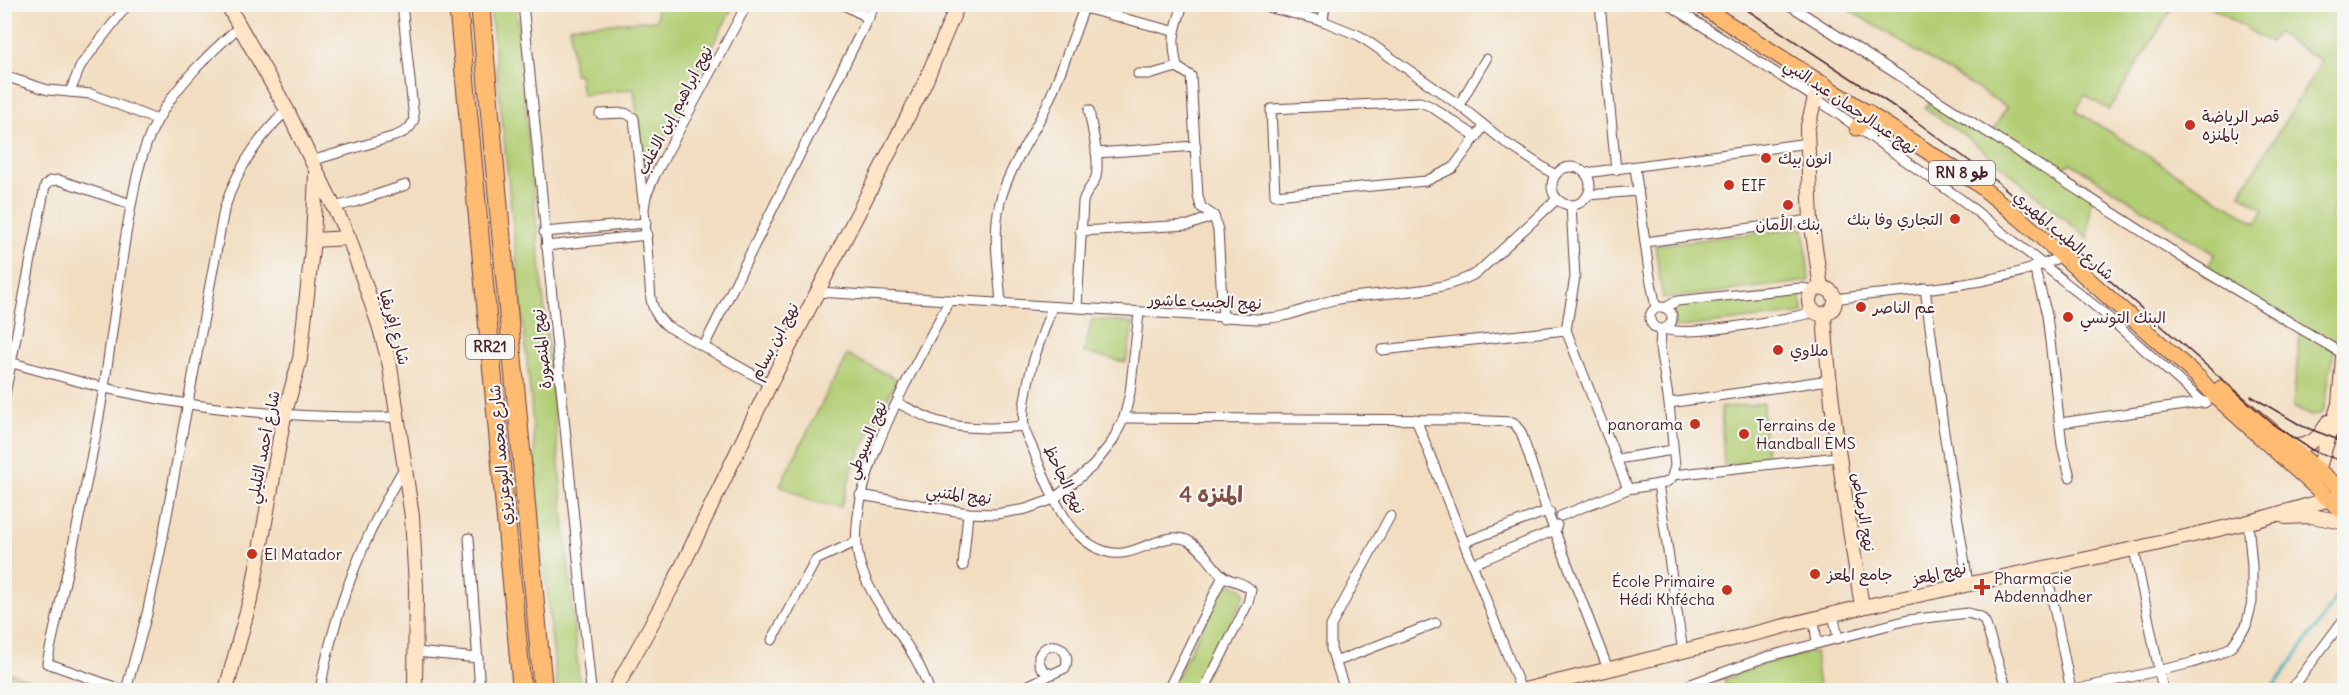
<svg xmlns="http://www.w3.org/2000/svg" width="2349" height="695" font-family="Delius,'Playpen Sans Arabic',sans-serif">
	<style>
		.green { fill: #b2cd73; stroke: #7e764f; stroke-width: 1.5 }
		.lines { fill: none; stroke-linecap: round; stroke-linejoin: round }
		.stream { stroke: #40b0b9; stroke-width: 3 }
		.street-casing { stroke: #633c41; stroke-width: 11 }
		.secondary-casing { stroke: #633c41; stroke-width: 16 }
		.primary-casing { stroke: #633c41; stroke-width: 17 }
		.highway-casing { stroke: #633c41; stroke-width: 20 }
		.street { stroke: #fff; stroke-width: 9 }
		.secondary { stroke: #ffe4c6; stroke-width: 14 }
		.primary { stroke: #ffbb71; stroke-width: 15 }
		.highway { stroke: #ffbb71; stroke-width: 18 }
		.tram { stroke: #4a1f2b; stroke-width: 1.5 }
		.poi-dot { fill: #c8321e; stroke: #f6f6f2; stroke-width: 2 }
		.labels { text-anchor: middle; stroke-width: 4.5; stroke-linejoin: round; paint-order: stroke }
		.shield { fill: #f6f6f2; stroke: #7e6067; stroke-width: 1.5 }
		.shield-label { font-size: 15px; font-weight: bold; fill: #4a1f2b }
		.street-label { font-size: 16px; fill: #4a1f2b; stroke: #f6f6f2 }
		.poi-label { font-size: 16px; fill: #4a1f2b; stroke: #f6f6f2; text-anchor: start }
		.district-label { font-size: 22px; font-weight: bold; fill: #844e48; stroke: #f6f6f2 }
	</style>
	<rect width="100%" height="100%" fill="#f6f6f2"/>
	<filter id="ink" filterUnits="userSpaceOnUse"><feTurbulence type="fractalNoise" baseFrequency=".0167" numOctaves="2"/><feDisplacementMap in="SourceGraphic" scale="12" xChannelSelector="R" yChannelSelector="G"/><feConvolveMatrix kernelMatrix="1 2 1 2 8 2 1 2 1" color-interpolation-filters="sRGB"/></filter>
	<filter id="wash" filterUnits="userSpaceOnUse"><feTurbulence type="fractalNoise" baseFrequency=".008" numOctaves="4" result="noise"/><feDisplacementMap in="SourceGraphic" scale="24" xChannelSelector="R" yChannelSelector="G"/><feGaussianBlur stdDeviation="1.35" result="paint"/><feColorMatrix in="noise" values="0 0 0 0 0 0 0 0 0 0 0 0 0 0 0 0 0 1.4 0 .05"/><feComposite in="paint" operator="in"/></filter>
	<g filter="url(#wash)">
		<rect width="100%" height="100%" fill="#f2ddc0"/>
		<!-- green -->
		<g class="green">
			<polygon points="490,5 516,5 580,690 557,690 538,504 531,400"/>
			<polygon points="656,5 734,5 649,164 643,165 634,89 582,95 579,74 574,74 570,26 657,20"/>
			<polygon points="1841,5 2174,5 2109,110 2085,95 2076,111 2256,223 2264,209 2240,194 2322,61 2277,33 2270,43 2208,5 2344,5 2344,191 2330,217 2344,229 2344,292 2324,409 2320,414 2310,416 2293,407 2300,333 2203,274 2215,254 2071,163 2063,168 2097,192 2091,203 2088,239 1972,141 1925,108 1930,101 1989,137 2007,107"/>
			<polygon points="1804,228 1809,281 1663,299 1655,245"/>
			<path d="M1802,290L1800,296L1804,313L1671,328C1676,320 1676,314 1670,306Z"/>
			<polygon points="1092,319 1133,323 1126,362 1084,353"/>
			<polygon points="847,355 897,379 854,464 841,507 811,501 780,485"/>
			<polygon points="1763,403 1766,460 1724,465 1721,408"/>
			<polygon points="1231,583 1243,589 1245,595 1197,690 1170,690 1222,588"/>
			<polygon points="1815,652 1819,690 1728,690 1724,679 1765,663"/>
			<polygon points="4,671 5,671 56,690 5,690"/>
		</g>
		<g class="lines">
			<!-- stream -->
			<polyline class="stream" points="2271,690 2328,611 2344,582"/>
		</g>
	</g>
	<g filter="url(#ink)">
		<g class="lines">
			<defs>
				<g id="street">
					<polyline points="523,4 591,690"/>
					<path d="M747,4L655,175L646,196L644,209L651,299C653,311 658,318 667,326L770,384"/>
					<polyline points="842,4 869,18"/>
					<path d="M1183,4C1174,34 1171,36 1177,67L1191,76L1198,196L1201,207L1214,216L1218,230L1223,319"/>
					<polyline points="1256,4 1323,21 1360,36 1459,105 1506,143 1555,175"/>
					<polyline points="1600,4 1616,170"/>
					<polyline points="1668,4 1815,98 1962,200 2100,310 2204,403"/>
					<polyline points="1788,4 2191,263 2343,354"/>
					<polyline points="1323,21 1325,4"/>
					<polyline points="1138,74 1152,74 1177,67"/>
					<polyline points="4,76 48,90 91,94 157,120"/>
					<polyline points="70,92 81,65 128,4"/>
					<polyline points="1459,105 1486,59"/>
					<polyline points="600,114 625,113 634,118 643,201"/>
					<polyline points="1477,137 1430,106 1420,102 1271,109 1275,195 1426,181 1453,168 1484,126"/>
					<polyline points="1096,153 1196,146"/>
					<path d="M311,161L395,136C405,132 411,129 414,119L402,4"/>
					<circle cx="1571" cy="186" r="19"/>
					<polyline points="1635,167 1649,272 1656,308"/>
					<polyline points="1586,173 1808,143"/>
					<polyline points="1588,195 1638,191"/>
					<polyline points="1571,205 1575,277 1566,330 1628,489"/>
					<polyline points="334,207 355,202 406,185"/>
					<polyline points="1080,231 1189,225 1214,216"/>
					<polyline points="544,232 646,223"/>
					<polyline points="1645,242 1811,220"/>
					<polyline points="546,246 647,235"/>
					<polyline points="2034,266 2047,315 2062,445 2070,477"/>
					<polyline points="1925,288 1943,426 1968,583"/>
					<path d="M818,292L1257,319C1266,318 1275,318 1284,316C1301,312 1316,304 1333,300C1381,290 1433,297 1477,273L1557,199"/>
					<path d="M1835,299C1906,289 1998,288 2062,256"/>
					<path d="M1001,304C999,272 992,234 1000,202C1008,170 1029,141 1044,111C1060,77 1071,43 1084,8L1173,31"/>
					<path d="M1052,307C1042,336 1030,365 1026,395C1024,404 1023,418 1024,427C1026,437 1033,447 1036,457C1050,490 1066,538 1104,551C1134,562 1161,529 1187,540C1204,548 1210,565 1223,576C1231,582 1243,581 1251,590L1248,603L1204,690"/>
					<circle cx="1661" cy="318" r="11"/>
					<path d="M1077,308L1083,202C1085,192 1093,186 1096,177C1100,156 1092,131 1089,110"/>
					<polyline points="1665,308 1677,301 1801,288 1815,290"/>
					<path d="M1665,329C1686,338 1790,318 1816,312"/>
					<polyline points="704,346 875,4"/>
					<polyline points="1382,350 1566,330"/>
					<path d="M4,360C24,367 46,372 66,378C174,408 285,419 397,417"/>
					<polyline points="4,400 45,186 50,181 59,180 131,204"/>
					<path d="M898,403C910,409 923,416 936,421C964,430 995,429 1024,426"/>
					<polyline points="1669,403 1829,380"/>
					<polyline points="1124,418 1465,420 1513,422 1521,432 1547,511 1608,669"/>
					<polyline points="1416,419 1521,690"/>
					<polyline points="2060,423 2206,402"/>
					<polyline points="1617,459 1673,450"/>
					<polyline points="1673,475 1838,457"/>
					<polyline points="1658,484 1683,652"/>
					<polyline points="860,495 968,513 996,514 1026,509 1054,499 1093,466 1112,442 1124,418 1130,393 1139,313"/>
					<polyline points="1561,516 1628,489 1665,483 1671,479 1675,466 1669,403 1660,348 1661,330"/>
					<polyline points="469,538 480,690"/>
					<polyline points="1465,542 1547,511 1550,512"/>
					<polyline points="2134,549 2163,690"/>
					<polyline points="1473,564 1555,530 1557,525"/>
					<polyline points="963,566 968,513"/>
					<polyline points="2046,568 2071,690"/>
					<polyline points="1833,614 1838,638"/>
					<polyline points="1814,620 1817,643"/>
					<polyline points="772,640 816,560 855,542"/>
					<polyline points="416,652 478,658"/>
					<polyline points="1335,662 1436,623"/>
					<path d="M123,690L47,663C67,571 89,480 104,387C112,336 118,285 126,234C133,196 138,155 157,121C176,85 210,53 240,26"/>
					<path d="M126,690L147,614L160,552L224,210C236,170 257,139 287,110"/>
					<path d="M320,690C334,611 363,537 404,468"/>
					<path d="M929,690C916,645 876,612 861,567C837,494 915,368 949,301"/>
					<path d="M1018,690L1065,668C1074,648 1048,636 1039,656C1038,665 1042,671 1051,674"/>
					<polyline points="1168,690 1223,576"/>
					<polyline points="1345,690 1331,649 1331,626 1390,516"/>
					<polyline points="1683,690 1691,684 1766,657 1908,620 1968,613 1981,617 1985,622 2007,690"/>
					<polyline points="2074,690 2192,663 2218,654 2231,647 2246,626 2252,602 2252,566 2248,522"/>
					<polyline points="2291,690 2344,619"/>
				</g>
				<g id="secondary">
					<polyline points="227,4 287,110 349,238 379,325 390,366 412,517 416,587 415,690"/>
					<polyline points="313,240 349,238"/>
					<polyline points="1821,288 1811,220 1807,130 1815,98 1824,83"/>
					<circle cx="1822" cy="301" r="13"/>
					<path d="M1824,314C1830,412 1847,509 1862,607"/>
					<polyline points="2340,408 2344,436"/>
					<path d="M2291,447C2311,446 2319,439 2328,422"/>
					<polyline points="2315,480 2339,404 2344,345"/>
					<polyline points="2286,517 2311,516 2344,522"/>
					<polyline points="226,690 253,589 284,416 300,359 313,240 316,174"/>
					<polyline points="615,690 673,585 770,384 924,85 958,4"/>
					<polyline points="1524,690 1862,607 2134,549 2257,520 2330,499 2344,500"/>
				</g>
				<g id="primary">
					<polyline points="1698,4 1975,182 2022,220 2199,378 2214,395 2344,513"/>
					<polyline points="1857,128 1868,112"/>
					<polyline points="2221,388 2344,492"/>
				</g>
				<g id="highway">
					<polyline points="458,4 522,690"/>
					<polyline points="480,4 543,690"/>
				</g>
			</defs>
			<!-- street casing -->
			<use href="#street" class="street-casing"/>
			<!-- secondary casing -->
			<use href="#secondary" class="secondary-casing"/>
			<!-- primary casing -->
			<use href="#primary" class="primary-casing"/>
			<!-- highway casing -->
			<use href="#highway" class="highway-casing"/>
			<!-- street -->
			<use href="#street" class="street"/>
			<!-- secondary -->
			<use href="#secondary" class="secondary"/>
			<!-- primary -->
			<use href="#primary" class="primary"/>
			<!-- highway -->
			<use href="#highway" class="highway"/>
			<!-- tram -->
			<g class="tram">
				<polyline points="1738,4 1913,119 1999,183 2274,425 2312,450 2344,462"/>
				<polyline points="2251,396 2302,426 2344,442"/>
			</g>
		</g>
	</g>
	<!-- markers -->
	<g class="poi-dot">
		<circle cx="2190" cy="125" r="6"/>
		<circle cx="1766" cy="158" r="6"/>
		<circle cx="1729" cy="185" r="6"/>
		<circle cx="1788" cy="205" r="6"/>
		<circle cx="1955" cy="219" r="6"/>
		<circle cx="1861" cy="307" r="6"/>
		<circle cx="2068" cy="317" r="6"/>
		<circle cx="1778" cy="350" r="6"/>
		<circle cx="1695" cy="424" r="6"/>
		<circle cx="1744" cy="434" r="6"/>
		<circle cx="252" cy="554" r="6"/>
		<circle cx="1815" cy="574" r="6"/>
		<path d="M1979 578h6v6h6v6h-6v6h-6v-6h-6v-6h6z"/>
		<circle cx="1727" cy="590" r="6"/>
	</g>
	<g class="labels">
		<!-- shield labels -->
		<g class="shield">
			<rect x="1929" y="161" width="66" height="24" rx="4.5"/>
			<rect x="466" y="335" width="48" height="24" rx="4.5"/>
		</g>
		<g class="shield-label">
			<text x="1962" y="178">RN 8 طو</text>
			<text x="490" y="352">RR21</text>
		</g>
		<!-- street labels -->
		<g class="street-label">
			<text transform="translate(1851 106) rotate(34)" y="6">نهج عبدالرحمان عبد النبي</text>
			<text transform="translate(674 110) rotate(-62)" y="6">نهج ابراهيم إبن الاغلب</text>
			<text transform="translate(2064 235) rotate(41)" y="6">شارع الطيب المهيري</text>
			<text transform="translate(1205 301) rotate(2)" y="6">نهج الحبيب عاشور</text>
			<text transform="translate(395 327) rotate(75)" y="6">شارع إفريقيا</text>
			<text transform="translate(774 341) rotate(-62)" y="6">نهج ابن بسام</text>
			<text transform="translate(541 349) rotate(-96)" y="6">نهج المنصورة</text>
			<text transform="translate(866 440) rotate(-68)" y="6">نهج السيوطي</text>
			<text transform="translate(263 447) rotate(-79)" y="6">شارع أحمد التليلي</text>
			<text transform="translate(500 455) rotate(-95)" y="6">شارع محمد البوعزيزي</text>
			<text transform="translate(1065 479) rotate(64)" y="6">نهج الجاحظ</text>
			<text transform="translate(959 494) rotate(7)" y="6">نهج المتنبي</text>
			<text transform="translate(1864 512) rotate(81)" y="6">نهج الرصاص</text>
			<text transform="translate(1939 573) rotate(-13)" y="6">نهج المعز</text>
		</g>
		<!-- poi labels -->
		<g class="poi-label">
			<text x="2202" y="122">قصر الرياضة<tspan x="2202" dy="18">بالمنزه</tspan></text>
			<text x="1778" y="164">انون بيك</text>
			<text x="1741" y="191">EIF</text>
			<text x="1943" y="225" text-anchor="end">التجاري وفا بنك</text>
			<text x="1788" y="230" text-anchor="middle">بنك الأمان</text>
			<text x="1873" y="313">عم الناصر</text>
			<text x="2080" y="323">البنك التونسي</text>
			<text x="1790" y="356">ملاوي</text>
			<text x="1683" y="430" text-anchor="end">panorama</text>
			<text x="1756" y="431">Terrains de<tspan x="1756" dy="18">Handball EMS</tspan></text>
			<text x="264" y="560">El Matador</text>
			<text x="1827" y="580">جامع المعز</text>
			<text x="1994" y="584">Pharmacie<tspan x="1994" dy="18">Abdennadher</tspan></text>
			<text x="1715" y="587" text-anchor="end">École Primaire<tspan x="1715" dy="18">Hédi Khfécha</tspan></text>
		</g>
		<!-- district labels -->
		<g class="district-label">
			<text x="1211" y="502">المنزه 4</text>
		</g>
	</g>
	<!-- margin -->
	<rect width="2349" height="695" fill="none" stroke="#f6f6f2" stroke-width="24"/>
</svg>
